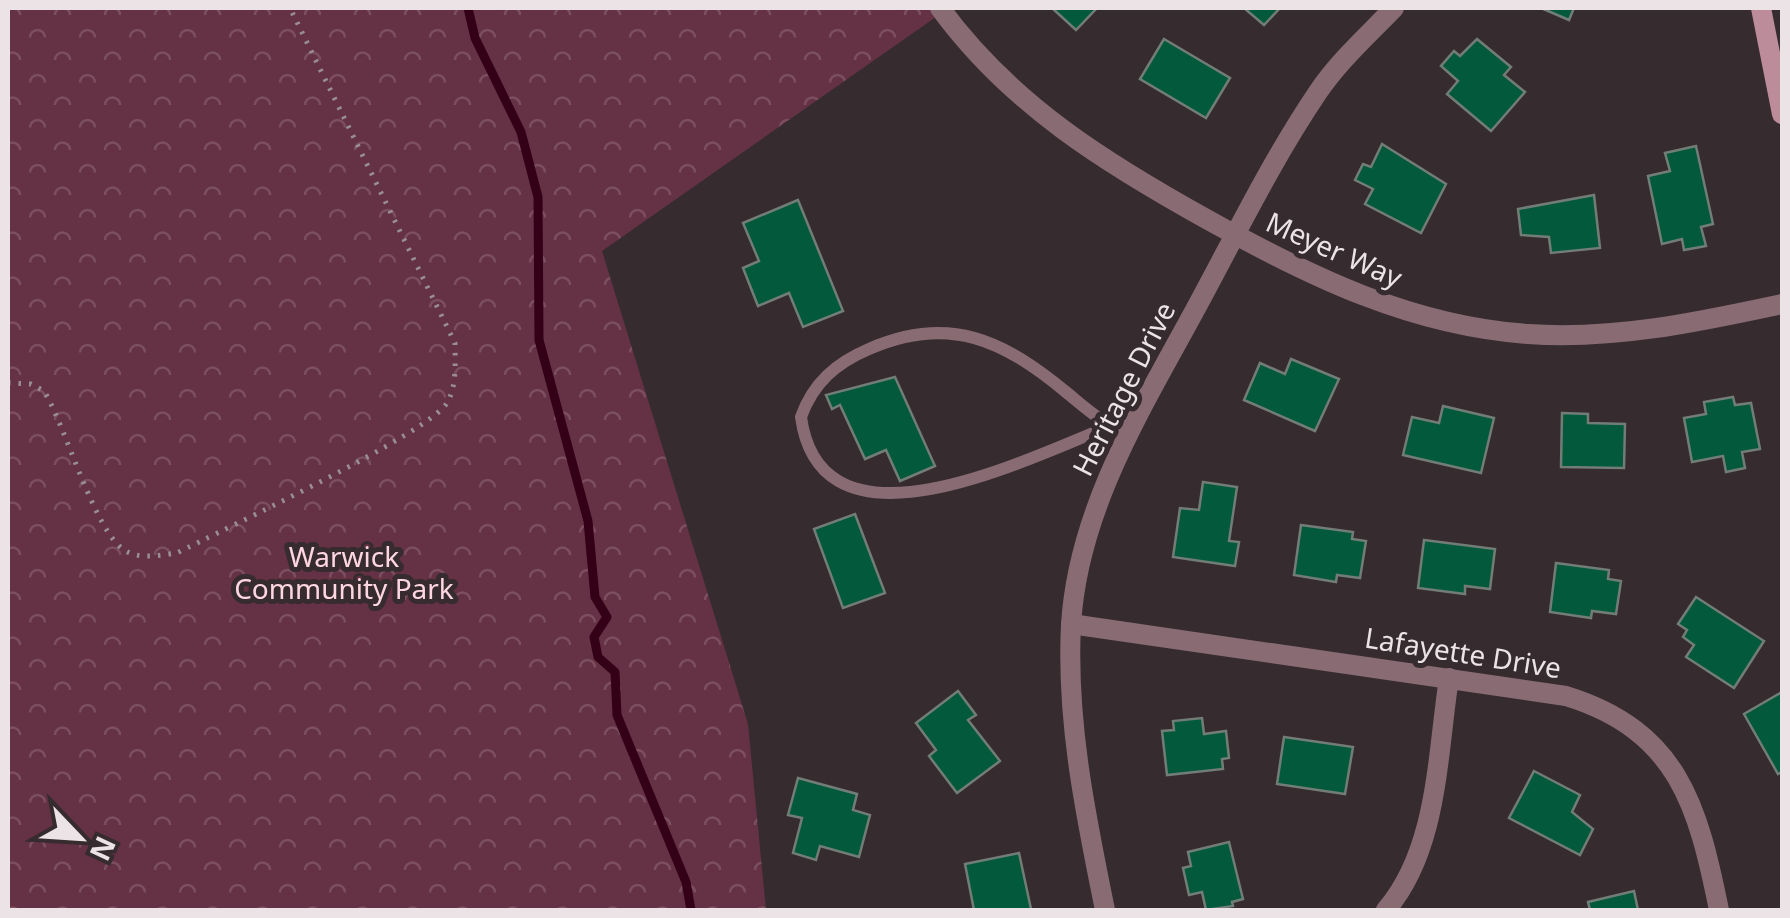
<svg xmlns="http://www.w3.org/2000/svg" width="1790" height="918" font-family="'Noto Sans',sans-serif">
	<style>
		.park { fill: url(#park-crowns) }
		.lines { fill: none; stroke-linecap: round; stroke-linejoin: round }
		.stream { stroke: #340018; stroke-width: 9 }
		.building { fill: #03593b; stroke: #717d76; stroke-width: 2.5 }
		.path { stroke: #998f92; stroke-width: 5; stroke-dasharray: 2.5 8; stroke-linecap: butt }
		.lane { stroke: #896b74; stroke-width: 12 }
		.street { stroke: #896b74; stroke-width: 20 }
		.secondary { stroke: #bc8c9b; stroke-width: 20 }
		.labels { text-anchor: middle; stroke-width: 10; stroke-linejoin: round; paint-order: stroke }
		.street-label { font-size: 28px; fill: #ebe3e5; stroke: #362b2e }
		.park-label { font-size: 28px; fill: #fed6e2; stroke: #362b2e }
	</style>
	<defs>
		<pattern id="park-crowns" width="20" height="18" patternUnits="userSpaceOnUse" patternTransform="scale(2.5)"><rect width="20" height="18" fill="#653144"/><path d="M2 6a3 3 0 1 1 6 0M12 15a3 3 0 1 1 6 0" fill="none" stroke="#7b4f5f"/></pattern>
	</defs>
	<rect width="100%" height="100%" fill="#362b2e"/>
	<!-- park -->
	<polygon class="park" points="8,8 940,8 943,12 602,251 748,724 766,910 8,910"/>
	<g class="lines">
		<!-- stream -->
		<polyline class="stream" points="468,8 475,38 521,132 538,197 539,340 588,521 595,597 607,617 594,637 598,657 615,672 617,715 686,882 691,910"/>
	</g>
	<!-- building -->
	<g class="building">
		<polygon points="1052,8 1097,8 1076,30"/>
		<polygon points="1244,8 1280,8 1264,25"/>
		<polygon points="1541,8 1574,8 1569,20"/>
		<polygon points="1164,39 1230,78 1206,118 1140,79"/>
		<polygon points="1477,39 1511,67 1504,75 1525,92 1491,131 1447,94 1458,81 1441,66 1454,51 1460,56"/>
		<polygon points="1382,144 1446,184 1421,233 1365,204 1373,189 1355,180 1363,164 1371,167"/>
		<polygon points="1696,146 1713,224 1701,227 1706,246 1684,250 1682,239 1662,244 1648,176 1670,171 1665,153"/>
		<polygon points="1594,195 1600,248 1551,253 1549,237 1521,235 1518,209"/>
		<polygon points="798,200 843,311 803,327 789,293 758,306 743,268 759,261 743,223"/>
		<polygon points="1291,359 1339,379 1315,431 1244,400 1260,363 1285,374"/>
		<polygon points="895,377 935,466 900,481 886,450 865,459 840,405 832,409 826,395"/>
		<polygon points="1733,397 1735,405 1751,403 1760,449 1742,452 1745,468 1726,472 1723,456 1692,462 1684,418 1706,414 1704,402"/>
		<polygon points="1443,406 1494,418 1481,473 1403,455 1412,417 1439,423"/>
		<polygon points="1562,413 1588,414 1588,423 1625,424 1624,468 1561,467"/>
		<polygon points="1203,482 1237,487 1229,541 1239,542 1235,566 1173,557 1180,508 1199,510"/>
		<polygon points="855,514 885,593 843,608 814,529"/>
		<polygon points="1301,525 1353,532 1352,539 1366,541 1360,578 1337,575 1336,582 1294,575"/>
		<polygon points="1424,540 1495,549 1490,589 1465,586 1465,594 1418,588"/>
		<polygon points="1556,563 1609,570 1608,579 1621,581 1616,614 1592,611 1591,618 1550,612"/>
		<polygon points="1696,597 1764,641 1734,688 1686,657 1694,645 1683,637 1687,630 1678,624"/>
		<polygon points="958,691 976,715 968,720 1000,761 957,793 929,756 936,750 916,723"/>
		<polygon points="1782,692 1782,772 1778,774 1744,714"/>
		<polygon points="1202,718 1204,734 1226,731 1229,758 1222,759 1223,769 1167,775 1162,731 1174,730 1173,721"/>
		<polygon points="1284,737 1353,747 1345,794 1277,784"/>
		<polygon points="1534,771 1580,795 1572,812 1593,829 1580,855 1509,818"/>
		<polygon points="798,778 857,794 853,810 870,815 859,857 820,846 816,860 793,853 802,818 788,815"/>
		<polygon points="1229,842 1243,899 1232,902 1233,906 1206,910 1202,892 1189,895 1183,868 1191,866 1188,852"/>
		<polygon points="1019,853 1031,909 974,910 965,864"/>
		<polygon points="1634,891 1638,910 1590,910 1588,902"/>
	</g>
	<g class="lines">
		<!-- path -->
		<path class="path" d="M8,383L31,384L44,391C66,427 94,530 124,550C139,560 161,555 177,553C222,530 428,434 447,403C457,386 455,363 455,343L290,8"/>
		<!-- lane -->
		<path class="lane" d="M1108,427C1028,458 821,564 801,417C813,383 836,363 869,349C949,314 1003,340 1066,392C1087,409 1103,425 1130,433"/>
		<!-- street -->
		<g class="street">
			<path d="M940,8C1011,105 1107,164 1210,221C1311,277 1412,326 1528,334C1615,340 1698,322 1782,304"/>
			<path d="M1071,624L1566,696C1679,731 1698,807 1719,910"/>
			<path d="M1105,910C1086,817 1066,721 1071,625C1078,505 1147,400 1202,297C1239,228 1274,157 1318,92C1339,61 1368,35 1394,8"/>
			<path d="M1386,910C1438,849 1437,756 1449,678"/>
		</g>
		<!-- secondary -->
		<polyline class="secondary" points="1761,8 1782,114"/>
	</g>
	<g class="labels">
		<!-- street labels -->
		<g class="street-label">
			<text transform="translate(1334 250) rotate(24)" y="10">Meyer Way</text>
			<text transform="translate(1124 389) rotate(-63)" y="10">Heritage Drive</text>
			<text transform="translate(1463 653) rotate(9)" y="10">Lafayette Drive</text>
		</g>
		<!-- park labels -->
		<g class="park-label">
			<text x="344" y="567">Warwick<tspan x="344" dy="32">Community Park</tspan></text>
		</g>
	</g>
	<!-- border -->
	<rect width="1790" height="918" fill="none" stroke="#ebe3e5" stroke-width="20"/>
	<!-- north arrow -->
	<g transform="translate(80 838) rotate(115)" stroke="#362b2e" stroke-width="8" paint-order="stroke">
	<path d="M0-8L18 38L0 25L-18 38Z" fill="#ebe3e5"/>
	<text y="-15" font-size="28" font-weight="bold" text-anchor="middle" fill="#ebe3e5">N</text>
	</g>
</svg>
